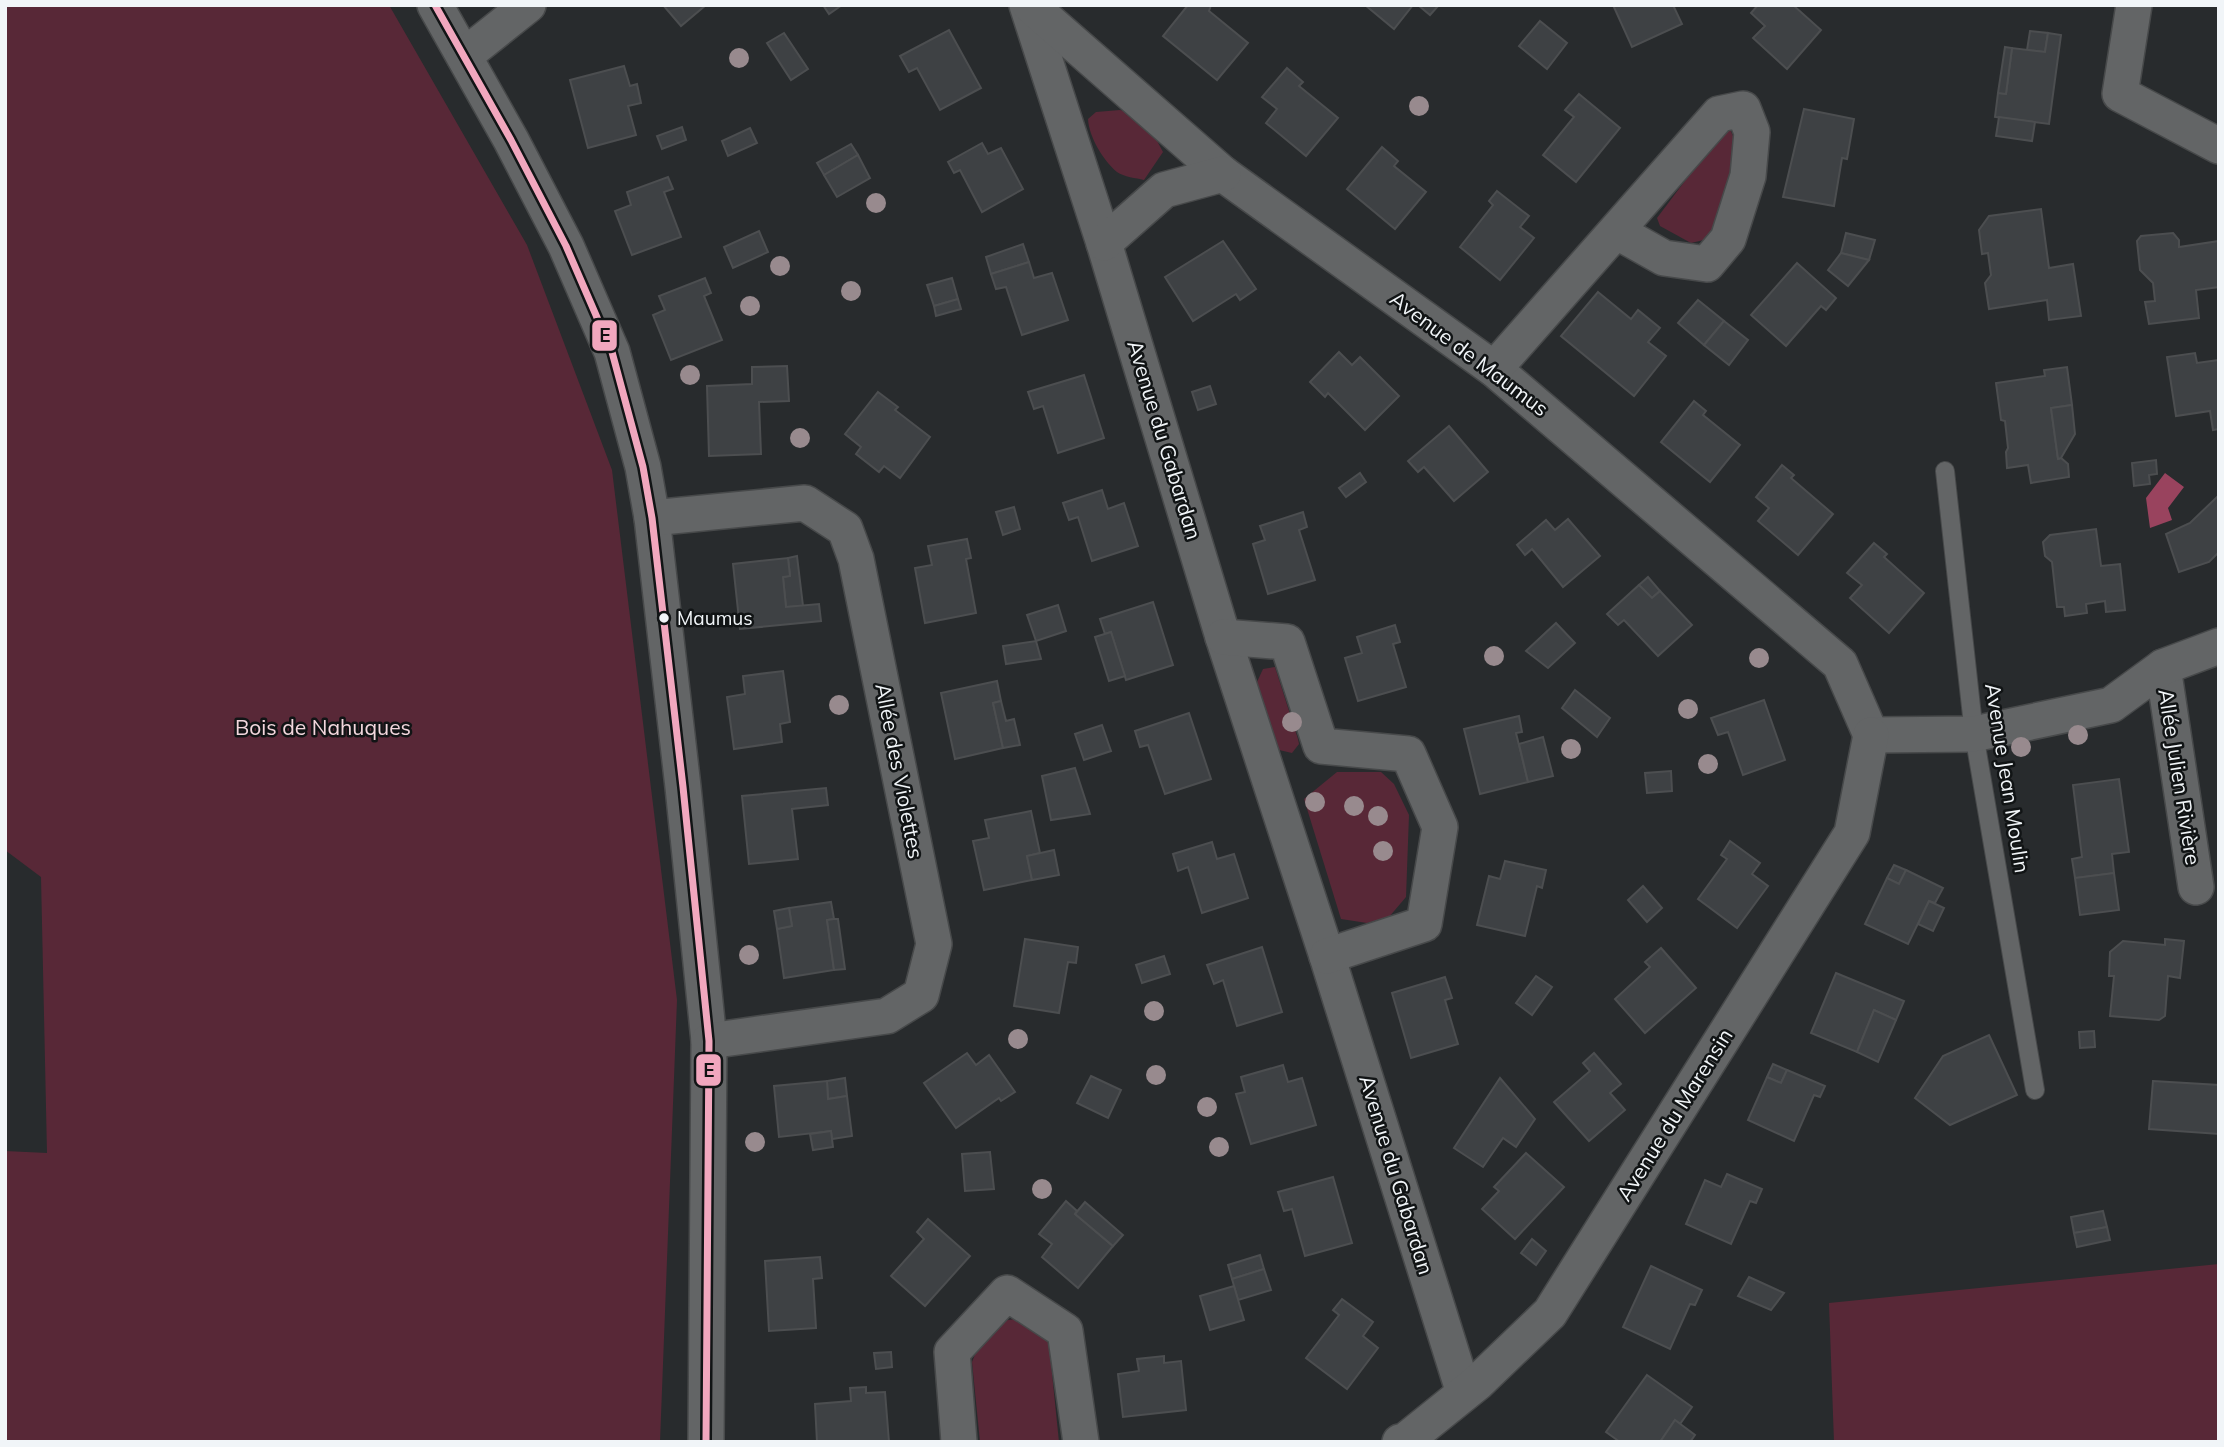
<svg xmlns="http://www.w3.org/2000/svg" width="2224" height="1447" font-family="Mulish,sans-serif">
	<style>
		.green { fill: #582837 }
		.water { fill: #99435e }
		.building { fill: #3e4144; stroke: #4c4e50; stroke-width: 2 }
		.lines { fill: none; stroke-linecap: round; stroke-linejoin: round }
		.service-casing { stroke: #47494a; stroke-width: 20 }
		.minor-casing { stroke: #47494a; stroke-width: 38 }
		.service { stroke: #636566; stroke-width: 18 }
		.minor { stroke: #636566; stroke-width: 35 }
		.bus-1-casing { stroke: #111415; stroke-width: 12 }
		.bus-1 { stroke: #f1a7be; stroke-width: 7 }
		.tree { fill: #988a8e }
		.bus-dot { fill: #f1f5f8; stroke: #111415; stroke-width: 2.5 }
		.labels { text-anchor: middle; stroke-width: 5; stroke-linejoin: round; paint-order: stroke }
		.bus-label { font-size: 19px; fill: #f1f5f8; stroke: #111415; text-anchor: start }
		.street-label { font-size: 21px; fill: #f1f5f8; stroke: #111415 }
		.park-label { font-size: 21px; fill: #f3d7dd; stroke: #111415 }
		.line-badge { stroke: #111415; stroke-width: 2.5 }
		.pale-badge-label { font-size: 19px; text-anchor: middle; font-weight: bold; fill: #111 }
	</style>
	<rect width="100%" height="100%" fill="#282b2d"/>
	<!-- green -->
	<g class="green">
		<polygon points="5,5 389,5 527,245 612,470 677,1000 660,1442 5,1442 5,1151 47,1153 41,877 5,850"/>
		<path d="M1120,110C1147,117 1151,129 1163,152L1144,180C1136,178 1124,177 1117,172C1103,160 1089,137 1088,119L1096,112Z"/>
		<polygon points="1729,127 1736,143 1725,204 1716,237 1691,243 1660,226 1657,218 1718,137"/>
		<polygon points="1275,667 1298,739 1299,744 1292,753 1279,750 1257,682 1263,669"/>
		<polygon points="1337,772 1381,772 1394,784 1409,815 1406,897 1389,917 1367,923 1341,919 1304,799"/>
		<polygon points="2219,1264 2219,1442 1834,1442 1829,1303"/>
		<path d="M1015,1319C1032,1322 1040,1330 1049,1344L1059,1442H980L972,1362L982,1337L1002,1321Z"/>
	</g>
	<!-- water -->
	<polygon class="water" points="2165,473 2184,487 2168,508 2172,520 2150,528 2146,498"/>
	<!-- building -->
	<g class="building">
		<polygon points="663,5 706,5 681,26"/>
		<polygon points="823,5 842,5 829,14"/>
		<polygon points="1188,5 1211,5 1209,11 1248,43 1217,80 1163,36"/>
		<polygon points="1365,5 1413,5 1394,29"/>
		<polygon points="1418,5 1439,5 1430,15"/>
		<polygon points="1613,5 1673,5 1682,24 1632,47"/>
		<polygon points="1758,5 1793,5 1821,30 1787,69 1753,38 1765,26 1751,13"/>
		<polygon points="1540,21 1567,43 1547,69 1519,46"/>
		<polygon points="949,30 981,88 940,110 917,68 909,72 900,56"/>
		<polygon points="2030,31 2048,33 2045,52 2027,50"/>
		<polygon points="784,33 808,69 791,80 767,43"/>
		<polygon points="2048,33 2061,35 2049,124 1995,117 1998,93 2006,94 2012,48 2045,52"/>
		<polygon points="2005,47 2012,48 2006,94 1998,93"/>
		<polygon points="624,66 630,86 637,84 641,103 628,106 636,135 588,148 570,80"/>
		<polygon points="1287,68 1303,82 1299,86 1338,118 1306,156 1266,123 1277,109 1262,97"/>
		<polygon points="1579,94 1620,128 1576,182 1543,155 1574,117 1565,110"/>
		<polygon points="1804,109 1854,119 1847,159 1842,158 1834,206 1783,197"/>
		<polygon points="1999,117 2035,122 2032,141 1996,136"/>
		<polygon points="682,127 686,140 662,149 657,136"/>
		<polygon points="750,128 757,143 728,156 722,141"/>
		<polygon points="982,143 988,154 1001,148 1023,189 982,212 960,170 954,173 948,162"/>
		<polygon points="851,144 858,155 824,175 817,163"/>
		<polygon points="1382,147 1398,161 1394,166 1426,192 1395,229 1347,189"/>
		<polygon points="858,155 870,178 837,197 824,175"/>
		<polygon points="668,177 673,189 664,192 681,237 632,255 615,211 631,205 627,192"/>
		<polygon points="1497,191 1529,216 1520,227 1534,238 1500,280 1460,247 1493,205 1489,201"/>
		<polygon points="2041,209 2049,268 2073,264 2081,316 2049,320 2047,300 1989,309 1985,283 1991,275 1988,253 1982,254 1979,230 1989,216"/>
		<polygon points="759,231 768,252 733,268 724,247"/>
		<polygon points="1846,233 1875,240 1869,260 1841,253"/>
		<polygon points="2173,233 2179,240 2179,247 2219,241 2219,287 2196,290 2199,318 2149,324 2145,302 2155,301 2153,283 2140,270 2137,241 2141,236"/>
		<polygon points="1223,241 1256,289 1240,300 1236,294 1193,321 1165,277"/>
		<polygon points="1023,244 1029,262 991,274 986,257"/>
		<polygon points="1841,253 1869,260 1848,286 1828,270"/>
		<polygon points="1029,262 1034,278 1052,273 1068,320 1022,335 1006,287 996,289 991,274"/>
		<polygon points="1797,263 1836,298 1826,310 1821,306 1786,346 1751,315"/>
		<polygon points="705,278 711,293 704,296 722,340 671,360 653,315 665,310 659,296"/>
		<polygon points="952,278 958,299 934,306 927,285"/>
		<polygon points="1598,292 1631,319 1638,310 1660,328 1648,342 1666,356 1634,396 1561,336"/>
		<polygon points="958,299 961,309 936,316 934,306"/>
		<polygon points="1698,300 1724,321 1704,345 1678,323"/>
		<polygon points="1724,321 1748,340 1729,365 1704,345"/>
		<polygon points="1339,352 1352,365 1360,357 1399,396 1365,430 1328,393 1325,397 1310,382"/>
		<polygon points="2195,353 2197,363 2219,360 2219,429 2213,430 2210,411 2176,416 2167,357"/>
		<polygon points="787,366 789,401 759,402 761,454 709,456 707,386 752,384 752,367"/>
		<polygon points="2067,367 2072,405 2051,408 2058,459 2061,458 2068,464 2069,477 2031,483 2028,465 2007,468 2006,452 2008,448 2005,421 2001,420 1996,383 2045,376 2044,370"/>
		<polygon points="1084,375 1104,438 1058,453 1043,406 1034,409 1028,392"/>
		<polygon points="1210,386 1216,404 1198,410 1192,392"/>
		<polygon points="878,392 898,407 895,410 930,437 900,478 884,466 879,472 856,454 861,447 845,434"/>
		<polygon points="1694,401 1706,411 1703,415 1740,445 1710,482 1661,442"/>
		<polygon points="2072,405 2075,434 2061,458 2058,459 2051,408"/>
		<polygon points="1449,426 1488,472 1454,501 1424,467 1418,472 1408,461"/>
		<polygon points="2156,460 2157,474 2149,475 2150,484 2134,486 2132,463"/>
		<polygon points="1782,465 1794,475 1791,478 1833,514 1798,555 1758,521 1769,508 1756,497"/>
		<polygon points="1360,473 1366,482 1346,497 1339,488"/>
		<polygon points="1102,490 1108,509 1124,503 1138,546 1092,561 1078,517 1069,520 1063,503"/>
		<polygon points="2219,495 2219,552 2209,562 2179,572 2166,534 2190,523"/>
		<polygon points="1014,507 1020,529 1003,535 996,512"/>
		<polygon points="1303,512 1307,527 1299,530 1315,580 1268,594 1253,544 1265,540 1260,526"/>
		<polygon points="1568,519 1600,556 1563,587 1532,549 1525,555 1517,545 1546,520 1555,530"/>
		<polygon points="2096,529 2101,566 2120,564 2125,610 2106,612 2105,601 2086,604 2087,613 2065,616 2064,607 2057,607 2052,562 2045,556 2043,542 2050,535"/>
		<polygon points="967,539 971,558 966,559 976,613 925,623 915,568 932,565 928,546"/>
		<polygon points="1874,543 1887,554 1884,557 1924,593 1889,633 1850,598 1862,585 1847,573"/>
		<polygon points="797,556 803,606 786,607 783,577 790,576 788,558"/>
		<polygon points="788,558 790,576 783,577 786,607 819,604 821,621 740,629 733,564"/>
		<polygon points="1648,577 1660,591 1652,598 1639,585"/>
		<polygon points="1639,585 1652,598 1660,591 1692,625 1658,656 1624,620 1618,625 1607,614"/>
		<polygon points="1153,602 1173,665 1126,680 1111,632 1105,634 1100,619"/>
		<polygon points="1058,605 1066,631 1036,641 1027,615"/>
		<polygon points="1556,623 1575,643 1548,668 1526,651"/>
		<polygon points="1395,625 1400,642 1393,644 1406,687 1358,701 1345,658 1362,653 1357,637"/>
		<polygon points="1111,632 1125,676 1109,681 1095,637"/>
		<polygon points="1036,641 1041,659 1006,664 1003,646"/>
		<polygon points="783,671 790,722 780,724 782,742 734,749 727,697 745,694 743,676"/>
		<polygon points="997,681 1001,701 993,703 1003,748 955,759 941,693"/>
		<polygon points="1575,690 1610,718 1597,737 1562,708"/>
		<polygon points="1764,700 1785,760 1743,775 1728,732 1718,735 1711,718"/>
		<polygon points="1001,701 1006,721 1014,719 1020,745 1003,748 993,703"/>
		<polygon points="1189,713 1211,779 1165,794 1148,745 1140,747 1135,731"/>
		<polygon points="1519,716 1522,732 1516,733 1528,782 1480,794 1464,729"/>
		<polygon points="1102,725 1111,751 1084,760 1075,734"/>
		<polygon points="1543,737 1553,776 1528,782 1519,744"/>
		<polygon points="1075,768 1090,814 1051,820 1042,776"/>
		<polygon points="1671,771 1672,791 1647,793 1645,773"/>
		<polygon points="2119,779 2129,852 2112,854 2114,873 2075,878 2072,859 2082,857 2073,785"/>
		<polygon points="826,788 828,805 792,809 798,859 749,864 742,796"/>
		<polygon points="1031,811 1040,853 1027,856 1032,880 984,890 973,841 989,838 985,820"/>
		<polygon points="1730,841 1760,863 1752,874 1768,886 1737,928 1698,899 1727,859 1721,855"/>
		<polygon points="1212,842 1217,859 1234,854 1248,898 1202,913 1188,867 1178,871 1173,854"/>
		<polygon points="1054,850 1059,875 1032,880 1027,856"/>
		<polygon points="1505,861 1546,870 1542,888 1537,886 1525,936 1477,925 1489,876 1500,879"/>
		<polygon points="1894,865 1906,870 1899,884 1887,878"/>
		<polygon points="1906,870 1943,888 1935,903 1929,901 1908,944 1865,924 1887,878 1899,884"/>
		<polygon points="2114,873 2119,910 2080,915 2075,878"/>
		<polygon points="1643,886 1662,908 1647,922 1628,900"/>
		<polygon points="1929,901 1944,908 1933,931 1918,924"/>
		<polygon points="831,902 834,919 827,920 834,970 784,978 777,929 792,926 789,908"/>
		<polygon points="789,908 792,926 777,929 774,911"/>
		<polygon points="834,919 838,919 845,969 834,970 827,920"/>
		<polygon points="1025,939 1078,947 1076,963 1068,962 1059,1013 1014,1006"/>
		<polygon points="2165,939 2184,941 2180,978 2168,976 2165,1016 2159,1020 2110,1016 2114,976 2109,976 2110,952 2123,941 2165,945"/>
		<polygon points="1262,947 1282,1012 1237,1026 1223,980 1214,984 1207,965"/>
		<polygon points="1661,948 1696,988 1645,1033 1615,999 1650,967 1645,962"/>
		<polygon points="1164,956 1170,974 1142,983 1136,965"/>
		<polygon points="1836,973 1904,1001 1896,1020 1874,1010 1857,1052 1811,1033"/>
		<polygon points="1536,976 1552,987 1532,1015 1516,1003"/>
		<polygon points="1445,977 1452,998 1445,1000 1458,1044 1411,1058 1392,993"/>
		<polygon points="1874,1010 1896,1020 1878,1062 1857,1052"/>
		<polygon points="2094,1031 2095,1047 2080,1048 2079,1032"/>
		<polygon points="1989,1035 2017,1095 1950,1125 1915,1098 1943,1056"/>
		<polygon points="967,1053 976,1065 989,1055 1015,1092 1001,1101 999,1098 956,1128 924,1083"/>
		<polygon points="1594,1053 1621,1084 1610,1093 1625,1110 1589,1141 1554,1102 1590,1071 1583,1063"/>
		<polygon points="1773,1064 1787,1070 1781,1083 1767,1077"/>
		<polygon points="1283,1065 1288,1082 1302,1078 1316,1125 1251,1144 1236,1094 1245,1092 1241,1077"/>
		<polygon points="1787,1070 1825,1086 1820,1097 1814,1095 1794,1141 1748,1120 1767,1077 1781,1083"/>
		<polygon points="1091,1076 1121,1090 1108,1118 1077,1103"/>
		<polygon points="845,1078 847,1096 828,1099 827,1081"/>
		<polygon points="1500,1078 1535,1119 1516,1147 1503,1138 1483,1167 1454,1148"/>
		<polygon points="827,1081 828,1099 847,1096 852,1136 832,1139 831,1131 779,1137 774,1086"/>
		<polygon points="2153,1081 2219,1085 2219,1134 2149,1129"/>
		<polygon points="831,1131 833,1147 813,1150 810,1134"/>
		<polygon points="990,1152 994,1189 965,1191 962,1154"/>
		<polygon points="1526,1153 1564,1187 1515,1239 1482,1209 1499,1191 1494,1187"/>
		<polygon points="1727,1174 1762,1189 1756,1203 1750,1201 1731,1244 1686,1224 1705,1180 1721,1187"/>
		<polygon points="1333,1177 1352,1243 1305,1256 1292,1209 1284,1211 1278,1192"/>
		<polygon points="1066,1201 1077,1211 1075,1214 1113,1246 1078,1288 1042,1257 1052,1244 1039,1234"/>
		<polygon points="1085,1202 1123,1235 1113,1246 1075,1214"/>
		<polygon points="2103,1211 2107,1227 2074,1233 2071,1217"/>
		<polygon points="928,1219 970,1256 925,1306 891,1276 924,1239 917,1232"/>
		<polygon points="2107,1227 2110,1240 2077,1247 2074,1233"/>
		<polygon points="1532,1239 1546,1251 1536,1265 1521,1253"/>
		<polygon points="1260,1255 1264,1269 1232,1279 1228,1265"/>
		<polygon points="820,1257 822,1278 813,1279 816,1328 769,1331 765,1261"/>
		<polygon points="1651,1266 1702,1290 1695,1305 1690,1304 1670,1349 1623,1327"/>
		<polygon points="1264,1269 1271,1290 1238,1300 1232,1279"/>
		<polygon points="1749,1277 1784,1293 1771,1310 1738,1296"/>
		<polygon points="1234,1286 1244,1320 1210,1330 1200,1296"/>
		<polygon points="1342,1299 1373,1322 1363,1336 1378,1348 1347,1389 1306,1358 1339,1315 1333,1310"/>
		<polygon points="891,1352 892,1367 876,1369 874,1353"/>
		<polygon points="1164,1356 1164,1363 1181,1361 1186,1410 1123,1417 1118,1374 1139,1371 1137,1359"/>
		<polygon points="1647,1375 1692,1407 1680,1424 1675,1420 1660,1442 1620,1442 1606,1432"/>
		<polygon points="866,1387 866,1393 885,1392 889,1442 817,1442 815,1404 851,1401 850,1388"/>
		<polygon points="1675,1420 1695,1435 1690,1442 1660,1442"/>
	</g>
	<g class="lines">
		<defs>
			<polyline id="service" points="1945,471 1974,734 2035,1090"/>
			<g id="minor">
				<polyline points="435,5 511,140 566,246 612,352 643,467 652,518 683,787 709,1041 706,1442"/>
				<polyline points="1027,5 1104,243 1223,637 1327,956 1464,1393"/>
				<polyline points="1030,5 1223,174 1494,369 1840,664 1871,735"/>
				<polyline points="2134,5 2120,94 2219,146"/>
				<polyline points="464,56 528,5"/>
				<polyline points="1104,243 1164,190 1223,174"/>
				<polyline points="1494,369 1719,114 1743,109 1752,132 1748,176 1728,239 1707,264 1664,258 1616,231"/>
				<polyline points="652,518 805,503 845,529 856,559 934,944 921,995 887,1016 709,1041"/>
				<polyline points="1223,637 1287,642 1321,746 1408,754 1440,827 1424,924 1327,956"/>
				<polyline points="2163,667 2196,887"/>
				<polyline points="1871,735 1974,734 2111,705 2163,667 2219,646"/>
				<polyline points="959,1442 952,1352 1007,1293 1065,1331 1081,1442"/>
				<polyline points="1400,1442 1405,1441 1477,1383 1550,1313 1852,833 1871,735"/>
			</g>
		</defs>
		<!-- service casing -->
		<use href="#service" class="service-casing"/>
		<!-- minor casing -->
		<use href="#minor" class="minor-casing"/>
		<!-- service -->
		<use href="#service" class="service"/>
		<!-- minor -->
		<use href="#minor" class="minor"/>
		<defs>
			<polyline id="bus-1" points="435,5 511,140 566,246 612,352 643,467 652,518 683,787 709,1041 706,1442"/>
		</defs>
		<!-- bus-1 casing -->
		<use href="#bus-1" class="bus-1-casing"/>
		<!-- bus-1 -->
		<use href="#bus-1" class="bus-1"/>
	</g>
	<!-- trees -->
	<g class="tree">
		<circle cx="739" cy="58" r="10"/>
		<circle cx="1419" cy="106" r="10"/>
		<circle cx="876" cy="203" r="10"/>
		<circle cx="780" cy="266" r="10"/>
		<circle cx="851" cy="291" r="10"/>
		<circle cx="750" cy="306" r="10"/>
		<circle cx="690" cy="375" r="10"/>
		<circle cx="800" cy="438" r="10"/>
		<circle cx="1494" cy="656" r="10"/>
		<circle cx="1759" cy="658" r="10"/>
		<circle cx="839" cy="705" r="10"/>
		<circle cx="1688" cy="709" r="10"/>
		<circle cx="1292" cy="722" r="10"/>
		<circle cx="2078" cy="735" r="10"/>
		<circle cx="2021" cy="747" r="10"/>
		<circle cx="1571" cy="749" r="10"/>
		<circle cx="1708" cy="764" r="10"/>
		<circle cx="1315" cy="802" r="10"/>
		<circle cx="1354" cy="806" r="10"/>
		<circle cx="1378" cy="816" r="10"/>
		<circle cx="1383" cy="851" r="10"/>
		<circle cx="749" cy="955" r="10"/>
		<circle cx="1154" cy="1011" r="10"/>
		<circle cx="1018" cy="1039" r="10"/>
		<circle cx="1156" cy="1075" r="10"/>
		<circle cx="1207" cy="1107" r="10"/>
		<circle cx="755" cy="1142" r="10"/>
		<circle cx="1219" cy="1147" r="10"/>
		<circle cx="1042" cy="1189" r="10"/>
	</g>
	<!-- markers -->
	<circle class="bus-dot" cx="664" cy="618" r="6"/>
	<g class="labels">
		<!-- bus labels -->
		<g class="bus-label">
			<text x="677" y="625">Maumus</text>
		</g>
		<!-- street labels -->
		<g class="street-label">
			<text transform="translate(1469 354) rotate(37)" y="7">Avenue de Maumus</text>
			<text transform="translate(1164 440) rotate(73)" y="7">Avenue du Gabardan</text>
			<text transform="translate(899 771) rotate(79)" y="7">Allée des Violettes</text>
			<text transform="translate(2179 777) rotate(81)" y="7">Allée Julien Rivière</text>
			<text transform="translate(2007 778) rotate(81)" y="7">Avenue Jean Moulin</text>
			<text transform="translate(1675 1115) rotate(-58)" y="7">Avenue du Marensin</text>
			<text transform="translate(1396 1175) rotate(73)" y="7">Avenue du Gabardan</text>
		</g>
		<!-- park labels -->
		<g class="park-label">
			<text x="323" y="735">Bois de Nahuques</text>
		</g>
	</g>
	<g class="line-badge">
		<rect x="591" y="319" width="27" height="33" rx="7" fill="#f1a7be"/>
		<rect x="695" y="1053" width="27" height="34" rx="7" fill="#f1a7be"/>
	</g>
	<g class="pale-badge-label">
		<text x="605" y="342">E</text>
		<text x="709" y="1077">E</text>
	</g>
	<!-- border -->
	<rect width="2224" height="1447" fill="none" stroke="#f1f5f8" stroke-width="14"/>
</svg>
